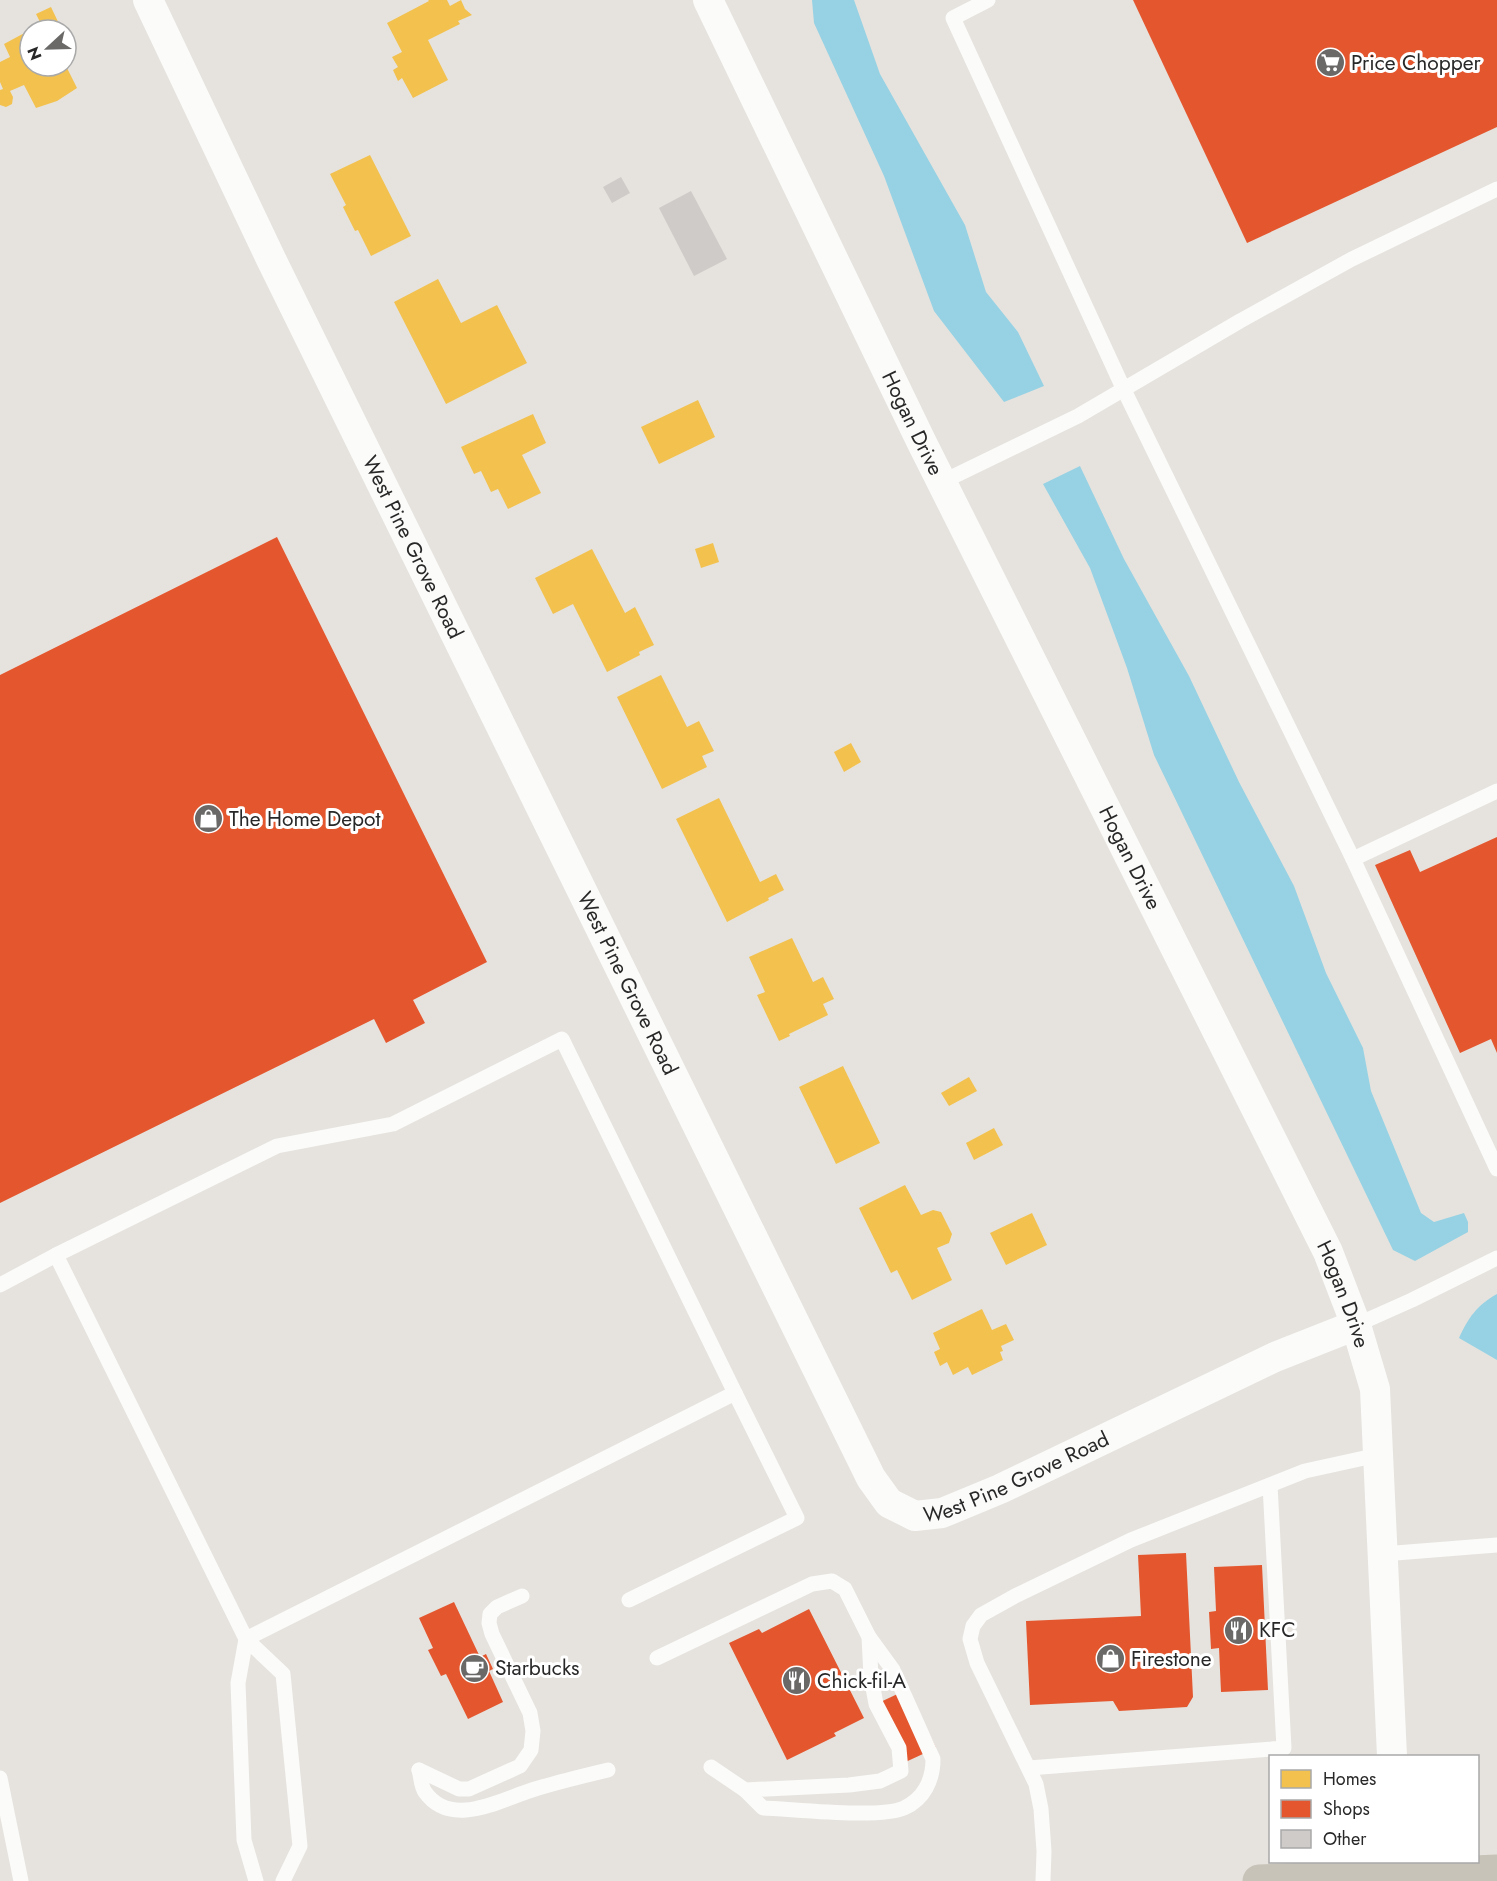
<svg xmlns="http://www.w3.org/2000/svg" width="1497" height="1881" font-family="Jost,sans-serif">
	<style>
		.water { fill: #96d2e4 }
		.homes { fill: #f2c14e }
		.shops { fill: #e4572e }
		.building { fill: #cecbc8 }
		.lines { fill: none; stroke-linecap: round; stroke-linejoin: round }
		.service { stroke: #fbfbfa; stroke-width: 15 }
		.minor { stroke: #fbfbfa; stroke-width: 30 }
		.primary { stroke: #c7c3b8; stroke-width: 33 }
		.labels { text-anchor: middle; stroke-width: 6; stroke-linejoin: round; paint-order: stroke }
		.poi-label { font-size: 21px; fill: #282828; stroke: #fff; text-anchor: start }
		.street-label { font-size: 21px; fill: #282828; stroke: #fff }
	</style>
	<rect width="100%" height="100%" fill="#e6e3de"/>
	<!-- water -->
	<g class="water">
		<polygon points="812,0 854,0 880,74 965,225 986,292 1018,332 1044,386 1004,402 934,311 884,176 814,23"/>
		<polygon points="1080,466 1124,559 1189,676 1239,782 1294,886 1326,973 1363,1048 1371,1091 1421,1213 1434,1222 1464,1213 1468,1222 1468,1232 1415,1261 1393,1250 1154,755 1127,668 1090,568 1043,484"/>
		<path d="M1497,1294V1360L1459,1338C1468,1318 1477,1305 1497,1294Z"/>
	</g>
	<!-- homes -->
	<g class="homes">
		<polygon points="428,0 447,0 450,6 461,0 465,9 472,15 458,21 460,24 428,40 448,80 413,98 402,78 398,81 393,70 398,67 392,57 402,52 387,23 429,1"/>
		<polygon points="51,7 62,30 31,30 42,26 36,14"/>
		<polygon points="30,30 30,66 66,66 77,88 57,101 36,108 24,85 10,91 13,97 12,104 6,107 0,105 0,90 3,89 0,82 0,62 10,57 4,44"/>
		<polygon points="370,155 411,236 371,256 358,230 355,231 343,207 346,205 330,174"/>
		<polygon points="438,279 461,323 497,305 527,363 446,404 394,302"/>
		<polygon points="698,400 715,437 659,464 641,427"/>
		<polygon points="533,414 546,443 522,455 541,493 508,509 498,489 491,492 481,471 474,474 461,447"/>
		<polygon points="713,543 719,562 701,568 695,549"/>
		<polygon points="592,549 625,613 635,607 654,645 639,652 640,655 607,672 573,604 553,614 535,578"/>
		<polygon points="661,675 687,727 699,721 714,751 702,756 707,767 662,789 617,697"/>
		<polygon points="851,743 861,762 844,772 834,752"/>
		<polygon points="719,798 760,882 776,874 784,890 768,898 769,900 727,922 676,819"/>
		<polygon points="792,938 813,982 823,977 834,999 823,1004 828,1015 789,1034 790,1036 779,1041 757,995 765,992 749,957"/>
		<polygon points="843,1066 880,1143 836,1164 799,1087"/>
		<polygon points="969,1077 977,1091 949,1106 941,1093"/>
		<polygon points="994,1128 1003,1145 974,1160 966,1143"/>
		<polygon points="905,1185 921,1215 933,1210 941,1212 952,1234 949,1243 937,1248 952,1280 912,1300 897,1270 891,1273 859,1208"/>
		<polygon points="1032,1213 1047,1245 1006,1265 990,1233"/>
		<polygon points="982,1309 992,1330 1006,1324 1014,1340 1001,1346 1003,1351 1000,1352 1003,1360 972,1375 968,1367 953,1375 947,1362 940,1366 934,1352 940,1349 933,1333"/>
	</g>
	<!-- shops -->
	<g class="shops">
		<polygon points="1133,0 1497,0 1497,127 1247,243"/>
		<polygon points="277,537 487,962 413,1000 425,1023 386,1043 374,1019 0,1203 0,675"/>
		<polygon points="1497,837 1497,1053 1491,1039 1460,1053 1375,865 1410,850 1420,872"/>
		<polygon points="1186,1553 1193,1697 1187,1707 1119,1711 1113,1701 1030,1705 1026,1621 1141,1616 1138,1555"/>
		<polygon points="1262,1565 1268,1690 1221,1692 1219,1648 1211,1649 1209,1612 1216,1611 1214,1567"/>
		<polygon points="454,1602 480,1657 486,1654 493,1669 489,1671 503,1702 468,1719 446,1674 441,1676 428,1650 433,1648 419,1618"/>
		<polygon points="809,1609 864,1718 834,1733 836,1736 787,1760 729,1643 759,1629 762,1633"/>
		<polygon points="908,1689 936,1748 899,1765 872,1706"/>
	</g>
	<!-- building -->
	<g class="building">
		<polygon points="621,177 630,193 612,203 603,187"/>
		<polygon points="691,191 727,259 694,276 659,208"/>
	</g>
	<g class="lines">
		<!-- service -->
		<g class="service">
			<polyline points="988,0 953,18 1124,390 1353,859"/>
			<polyline points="942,482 1078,416 1240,321 1352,259 1497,189"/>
			<polyline points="1497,791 1353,859 1497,1169"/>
			<polyline points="56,1255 277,1146 393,1124 562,1039 735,1393 246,1639"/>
			<polyline points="0,1285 56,1255 246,1639 283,1674 300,1846 283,1881"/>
			<polyline points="1356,1325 1412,1300 1497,1258"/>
			<polyline points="1383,1554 1497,1545"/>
			<polyline points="629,1600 797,1518 735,1393"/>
			<polyline points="246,1639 238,1683 244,1840 256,1881"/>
			<polyline points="657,1658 812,1584 832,1581 845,1589 869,1637 871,1677 876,1704 899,1748 901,1771 880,1781 849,1785 745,1790 711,1767"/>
			<polyline points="1029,1768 1284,1748 1270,1485"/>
			<polyline points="419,1770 459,1789 469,1789 520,1766 531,1750 533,1731 530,1713 492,1634 489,1623 490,1614 497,1607 522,1596"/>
			<path d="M419,1770C421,1777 421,1787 425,1792C451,1829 500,1800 532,1790C557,1782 583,1776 608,1770"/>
			<polyline points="0,1778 21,1881"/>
			<path d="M745,1790L763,1808C793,1809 880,1819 904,1808C924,1799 933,1780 933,1759L893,1670L869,1637"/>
			<polyline points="1043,1881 1044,1851 1041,1809 1036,1784 977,1663 970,1639 973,1626 981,1615 1015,1596 1131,1540 1305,1471 1378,1455"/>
		</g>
		<!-- minor -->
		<g class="minor">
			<path id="s1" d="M148,0L270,257L871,1478L889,1503L915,1516L942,1513L1000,1489L1275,1357L1356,1325"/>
			<path id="s2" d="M708,0L921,441L1328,1252L1356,1325L1375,1389L1392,1756"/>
		</g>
		<!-- primary -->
		<polyline class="primary" points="1259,1881 1497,1871"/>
	</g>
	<!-- icons -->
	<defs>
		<symbol id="supermarket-disc" viewBox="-11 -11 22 22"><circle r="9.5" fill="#6a6968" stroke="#fff"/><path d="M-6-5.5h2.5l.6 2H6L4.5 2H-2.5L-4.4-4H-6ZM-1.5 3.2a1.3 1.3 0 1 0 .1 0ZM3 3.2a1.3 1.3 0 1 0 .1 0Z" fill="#fff"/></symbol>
		<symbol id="shop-disc" viewBox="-11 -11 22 22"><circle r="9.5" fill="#6a6968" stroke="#fff"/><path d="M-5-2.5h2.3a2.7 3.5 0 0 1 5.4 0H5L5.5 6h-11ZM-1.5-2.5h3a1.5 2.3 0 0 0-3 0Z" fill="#fff"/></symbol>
		<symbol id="restaurant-disc" viewBox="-11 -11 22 22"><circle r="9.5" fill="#6a6968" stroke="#fff"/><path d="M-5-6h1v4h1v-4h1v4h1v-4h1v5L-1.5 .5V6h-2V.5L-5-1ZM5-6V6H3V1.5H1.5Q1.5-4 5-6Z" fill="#fff"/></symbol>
		<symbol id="cafe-disc" viewBox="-11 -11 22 22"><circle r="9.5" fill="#6a6968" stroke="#fff"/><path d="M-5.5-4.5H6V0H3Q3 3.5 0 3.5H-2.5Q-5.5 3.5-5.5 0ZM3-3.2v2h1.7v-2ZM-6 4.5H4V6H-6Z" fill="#fff"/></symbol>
	</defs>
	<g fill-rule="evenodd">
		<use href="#supermarket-disc" x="1314" y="46" width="33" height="33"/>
		<use href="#shop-disc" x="192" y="802" width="33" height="33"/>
		<use href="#restaurant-disc" x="1222" y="1614" width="33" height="33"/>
		<use href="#shop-disc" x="1094" y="1642" width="33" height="33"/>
		<use href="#cafe-disc" x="458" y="1652" width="33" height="33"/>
		<use href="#restaurant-disc" x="780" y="1664" width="33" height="33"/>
	</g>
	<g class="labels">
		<!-- poi labels -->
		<g class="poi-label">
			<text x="1351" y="70">Price Chopper</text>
			<text x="229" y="826">The Home Depot</text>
			<text x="1259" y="1637">KFC</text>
			<text x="1131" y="1666">Firestone</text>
			<text x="495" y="1675">Starbucks</text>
			<text x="817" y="1688">Chick-fil-A</text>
		</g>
		<!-- street labels -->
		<g class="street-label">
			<text dy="7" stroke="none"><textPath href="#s2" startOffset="470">Hogan Drive</textPath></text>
			<text dy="7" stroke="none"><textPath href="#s1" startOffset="608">West Pine Grove Road</textPath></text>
			<text dy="7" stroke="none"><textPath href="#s2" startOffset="956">Hogan Drive</textPath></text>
			<text dy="7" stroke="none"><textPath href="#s1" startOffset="1094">West Pine Grove Road</textPath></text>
			<text dy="7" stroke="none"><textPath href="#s2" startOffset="1442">Hogan Drive</textPath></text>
			<text dy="7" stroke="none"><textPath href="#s1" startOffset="1814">West Pine Grove Road</textPath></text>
		</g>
	</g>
	<!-- legend -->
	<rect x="1269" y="1755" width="210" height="108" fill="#ffffff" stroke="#a9a9a9" stroke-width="1.5"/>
	<rect x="1281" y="1770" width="30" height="18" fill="#f2c14e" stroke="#a9a9a9" stroke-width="1.5"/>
	<text x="1323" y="1785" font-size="18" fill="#282828">Homes</text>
	<rect x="1281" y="1800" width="30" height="18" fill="#e4572e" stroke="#a9a9a9" stroke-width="1.5"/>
	<text x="1323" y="1815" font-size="18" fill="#282828">Shops</text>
	<rect x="1281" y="1830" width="30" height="18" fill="#cecbc8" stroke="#a9a9a9" stroke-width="1.5"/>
	<text x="1323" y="1845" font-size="18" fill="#282828">Other</text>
	<!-- north arrow -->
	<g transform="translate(48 48) rotate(248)"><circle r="28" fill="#ffffff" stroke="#a9a9a9" stroke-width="1.5"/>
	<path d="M0-4.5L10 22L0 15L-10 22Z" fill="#6a6968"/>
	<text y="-9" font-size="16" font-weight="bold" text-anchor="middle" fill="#282828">N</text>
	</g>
</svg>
